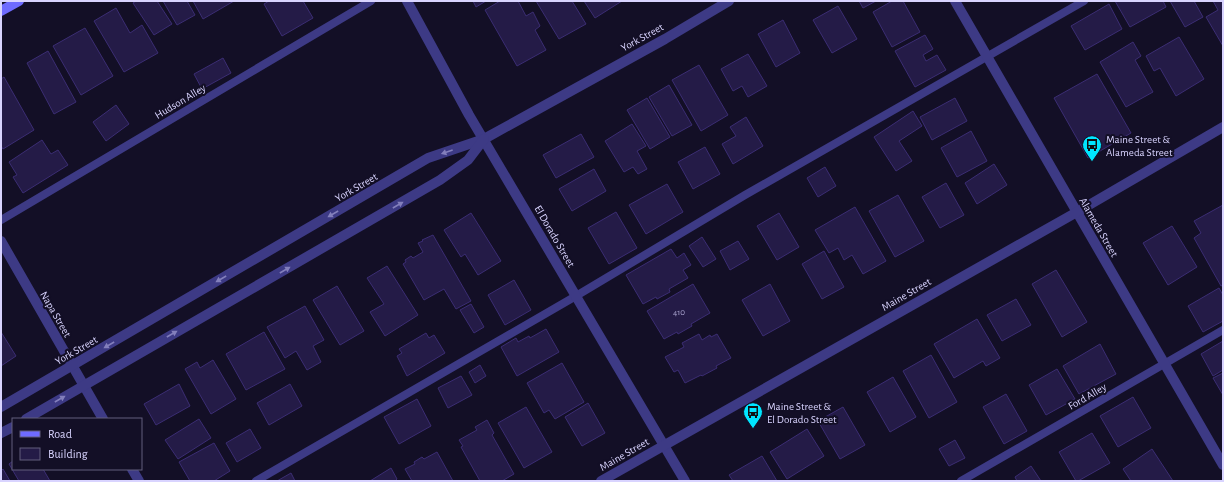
<svg xmlns="http://www.w3.org/2000/svg" width="1224" height="482" font-family="'Alegreya Sans',sans-serif">
	<style>
		.building { fill: #241b47; stroke: #3b2d73 }
		.lines { fill: none; stroke-linecap: round; stroke-linejoin: round }
		.service { stroke: #3d3a85; stroke-width: 8 }
		.minor { stroke: #3d3a85; stroke-width: 10 }
		.tertiary { stroke: #3d3a85; stroke-width: 10 }
		.secondary { stroke: #6f6bff; stroke-width: 10 }
		.oneway { fill: #837fbc }
		.labels { text-anchor: middle; stroke-width: 4; stroke-linejoin: round; paint-order: stroke }
		.number-label { font-size: 9px; fill: #aca6d1 }
		.street-label { font-size: 11px; fill: #d9d4ff; stroke: #130f26 }
		.poi-label { font-size: 11px; fill: #d9d4ff; stroke: #130f26; text-anchor: start }
	</style>
	<rect width="100%" height="100%" fill="#130f26"/>
	<!-- building -->
	<g class="building">
		<polygon points="136,1 157,1 172,24 154,35 133,3"/>
		<polygon points="163,1 187,1 195,15 177,25"/>
		<polygon points="193,1 234,1 203,19"/>
		<polygon points="269,1 303,1 313,18 282,36 264,4"/>
		<polygon points="473,1 486,1 476,7"/>
		<polygon points="500,1 518,1 526,16 533,12 540,26 535,30 546,50 517,66 485,10"/>
		<polygon points="536,1 572,1 586,24 559,39"/>
		<polygon points="584,1 622,1 595,18"/>
		<polygon points="859,1 876,1 863,8"/>
		<polygon points="892,1 903,1 920,32 892,47 873,12"/>
		<polygon points="1115,1 1163,1 1166,7 1130,27"/>
		<polygon points="1170,1 1194,1 1203,17 1185,27"/>
		<polygon points="1213,1 1223,1 1223,46 1206,17 1218,10"/>
		<polygon points="1109,4 1122,29 1085,50 1071,26"/>
		<polygon points="838,6 857,39 832,53 813,20"/>
		<polygon points="116,8 130,33 142,25 158,53 124,72 94,21"/>
		<polygon points="783,20 800,53 776,67 758,34"/>
		<polygon points="85,28 113,76 81,95 53,46"/>
		<polygon points="925,35 933,49 923,55 926,61 937,55 946,70 915,87 895,51"/>
		<polygon points="1179,37 1204,79 1176,96 1160,68 1154,71 1146,56"/>
		<polygon points="1133,42 1141,56 1135,60 1153,92 1126,107 1100,62"/>
		<polygon points="48,51 76,102 54,114 27,63"/>
		<polygon points="748,54 767,86 748,97 742,86 733,91 721,69"/>
		<polygon points="223,58 231,73 202,89 194,74"/>
		<polygon points="699,65 728,115 701,131 672,80"/>
		<polygon points="1097,74 1131,133 1088,158 1054,98"/>
		<polygon points="4,77 34,130 3,149 1,146 1,79"/>
		<polygon points="669,85 692,125 672,136 649,97"/>
		<polygon points="647,98 670,137 650,149 627,110"/>
		<polygon points="955,98 967,121 932,140 920,117"/>
		<polygon points="116,105 129,124 106,141 93,122"/>
		<polygon points="913,111 922,126 899,141 912,161 896,171 874,137"/>
		<polygon points="746,117 763,146 733,164 722,144 736,136 730,127"/>
		<polygon points="632,124 646,146 637,151 647,169 638,174 633,167 624,172 605,141"/>
		<polygon points="971,131 987,161 957,177 941,148"/>
		<polygon points="581,134 594,157 556,178 543,155"/>
		<polygon points="42,140 51,154 58,150 68,165 23,193 13,177 17,175 9,162"/>
		<polygon points="705,147 720,174 693,189 678,162"/>
		<polygon points="994,164 1007,185 977,204 965,183"/>
		<polygon points="825,167 836,186 818,197 807,178"/>
		<polygon points="594,169 606,191 572,211 559,189"/>
		<polygon points="946,183 964,215 940,228 922,197"/>
		<polygon points="667,184 683,212 646,234 629,205"/>
		<polygon points="898,195 924,241 895,257 869,211"/>
		<polygon points="1223,205 1223,285 1221,286 1194,238 1201,233 1194,221"/>
		<polygon points="855,207 886,261 863,274 852,255 844,260 838,248 829,253 815,230"/>
		<polygon points="616,212 637,248 609,264 588,228"/>
		<polygon points="471,213 501,261 478,275 465,254 461,257 444,230"/>
		<polygon points="779,213 799,247 777,260 757,226"/>
		<polygon points="1172,226 1197,267 1168,285 1143,243"/>
		<polygon points="433,235 471,301 456,309 444,289 424,300 403,264 406,262 405,260 411,256 413,258 423,252 418,243 423,241 422,240"/>
		<polygon points="702,237 716,259 703,267 689,246"/>
		<polygon points="738,241 749,259 730,270 720,251"/>
		<polygon points="671,249 677,258 684,253 691,265 683,270 688,278 669,289 670,292 657,299 656,297 643,304 626,275"/>
		<polygon points="824,251 844,287 822,299 802,264"/>
		<polygon points="387,266 418,315 385,336 370,312 384,304 367,278"/>
		<polygon points="1056,270 1087,322 1062,337 1032,284"/>
		<polygon points="514,280 531,310 505,325 488,295"/>
		<polygon points="693,284 710,313 691,324 692,326 678,334 677,332 664,339 647,311"/>
		<polygon points="770,284 790,321 763,336 742,300"/>
		<polygon points="337,286 364,331 340,345 313,300"/>
		<polygon points="1219,288 1223,295 1223,321 1203,332 1188,306"/>
		<polygon points="1016,299 1031,325 1002,341 987,315"/>
		<polygon points="471,304 484,327 474,333 460,310"/>
		<polygon points="305,306 324,340 313,346 321,362 307,370 296,351 285,358 267,327"/>
		<polygon points="977,319 1000,358 986,366 983,361 954,378 934,344"/>
		<polygon points="546,329 559,352 517,376 501,347 516,338 518,342 529,336 530,338"/>
		<polygon points="1,332 16,356 1,366"/>
		<polygon points="264,332 285,369 246,390 226,354"/>
		<polygon points="426,333 429,338 434,335 445,353 407,376 397,356 402,353 399,349"/>
		<polygon points="699,334 702,340 710,335 711,337 717,334 731,358 716,366 717,368 702,376 701,375 685,383 678,370 674,372 665,357 684,347 682,343"/>
		<polygon points="1223,341 1223,370 1213,376 1201,354"/>
		<polygon points="1100,344 1116,374 1079,394 1063,366"/>
		<polygon points="931,355 957,402 929,418 903,371"/>
		<polygon points="213,360 236,399 211,414 185,369 197,362 200,368"/>
		<polygon points="562,363 584,402 555,419 549,410 544,413 527,383"/>
		<polygon points="480,365 486,376 475,383 469,372"/>
		<polygon points="1057,369 1075,399 1046,415 1029,385"/>
		<polygon points="1223,373 1223,395 1213,378"/>
		<polygon points="461,376 472,395 448,408 438,388"/>
		<polygon points="893,377 916,417 890,432 867,392"/>
		<polygon points="179,384 190,406 156,425 144,404"/>
		<polygon points="290,384 302,406 269,425 257,403"/>
		<polygon points="1006,394 1027,431 1004,444 983,407"/>
		<polygon points="1133,397 1151,428 1118,447 1100,416"/>
		<polygon points="417,399 431,426 399,444 384,417"/>
		<polygon points="588,403 605,433 582,446 565,417"/>
		<polygon points="526,407 552,452 524,468 498,423"/>
		<polygon points="843,407 865,445 840,459 818,421"/>
		<polygon points="199,419 211,438 178,459 165,440"/>
		<polygon points="487,420 494,433 492,435 514,474 502,481 480,481 461,447 463,446 459,440 477,430 475,427"/>
		<polygon points="250,429 261,448 237,462 226,443"/>
		<polygon points="807,429 824,456 787,479 770,452"/>
		<polygon points="1092,433 1110,463 1078,481 1076,481 1059,452"/>
		<polygon points="955,440 965,458 949,466 939,449"/>
		<polygon points="214,443 230,471 214,481 190,481 179,462"/>
		<polygon points="1152,449 1173,481 1131,481 1123,469"/>
		<polygon points="437,452 453,481 412,481 405,469 415,464 414,462 422,457 424,459"/>
		<polygon points="762,456 777,481 733,481 729,475"/>
		<polygon points="13,461 13,469 43,469 50,481 19,481 9,464"/>
		<polygon points="1031,466 1041,481 1017,481 1015,477"/>
		<polygon points="391,468 397,479 395,481 370,481"/>
		<polygon points="3,469 10,481 1,481 1,471"/>
		<polygon points="291,473 295,481 277,481"/>
	</g>
	<g class="lines">
		<!-- service -->
		<g class="service">
			<polyline points="1,220 371,1"/>
			<polyline points="256,481 576,296 745,195 1084,1"/>
			<polyline points="961,481 1223,330"/>
		</g>
		<!-- minor -->
		<g class="minor">
			<polyline points="407,1 469,115 685,481"/>
			<polyline points="1,241 103,419"/>
			<polyline points="1,407 428,158 484,139 665,39 729,1"/>
			<polyline points="26,419 440,180 468,160 484,139"/>
			<polyline points="1,433 13,427"/>
			<polyline points="132,469 139,481"/>
		</g>
		<!-- tertiary -->
		<g class="tertiary">
			<polyline points="955,1 1223,465"/>
			<polyline points="601,481 1077,212 1223,127"/>
		</g>
		<!-- secondary -->
		<polyline class="secondary" points="1,11 19,1"/>
	</g>
	<!-- one-way arrows -->
	<defs><path id="oneway-solid" d="M-6-.8H1V-3.2L6.5 0L1 3.2V.8H-6Z"/></defs>
	<g class="oneway">
		<use href="#oneway-solid" transform="translate(447 152) rotate(161)"/>
		<use href="#oneway-solid" transform="translate(398 205) rotate(-30)"/>
		<use href="#oneway-solid" transform="translate(333 214) rotate(150)"/>
		<use href="#oneway-solid" transform="translate(285 270) rotate(-30)"/>
		<use href="#oneway-solid" transform="translate(221 279) rotate(150)"/>
		<use href="#oneway-solid" transform="translate(172 334) rotate(-30)"/>
		<use href="#oneway-solid" transform="translate(109 345) rotate(150)"/>
		<use href="#oneway-solid" transform="translate(60 399) rotate(-30)"/>
	</g>
	<!-- icons -->
	<defs>
		<symbol id="bus-pin" viewBox="-11 -11 22 30"><path d="M0 17L-7.5 6A9.5 9.5 0 1 1 7.5 6Z" fill="#00e5ff" stroke="#130f26"/><path d="M-5-6H5V4H4V6H2V4H-2V6H-4V4H-5ZM-3.5-4V0h7V-4ZM-3.5 1.2v1.5H-2V1.2ZM2 1.2v1.5H3.5V1.2Z" fill="#111"/></symbol>
	</defs>
	<g fill-rule="evenodd">
		<use href="#bus-pin" x="1081" y="134" width="22" height="30"/>
		<use href="#bus-pin" x="742" y="401" width="22" height="30"/>
	</g>
	<g class="labels">
		<!-- number labels -->
		<g class="number-label">
			<text x="679" y="315">410</text>
		</g>
		<!-- street labels -->
		<g class="street-label">
			<text transform="translate(642 37) rotate(-29)" y="4">York Street</text>
			<text transform="translate(180 101) rotate(-31)" y="4">Hudson Alley</text>
			<text transform="translate(356 187) rotate(-30)" y="4">York Street</text>
			<text transform="translate(1099 227) rotate(60)" y="4">Alameda Street</text>
			<text transform="translate(555 236) rotate(60)" y="4">El Dorado Street</text>
			<text transform="translate(906 294) rotate(-30)" y="4">Maine Street</text>
			<text transform="translate(56 314) rotate(60)" y="4">Napa Street</text>
			<text transform="translate(76 350) rotate(-30)" y="4">York Street</text>
			<text transform="translate(1087 396) rotate(-30)" y="4">Ford Alley</text>
			<text transform="translate(624 454) rotate(-30)" y="4">Maine Street</text>
		</g>
		<!-- poi labels -->
		<g class="poi-label">
			<text x="1106" y="143">Maine Street &amp;<tspan x="1106" dy="13">Alameda Street</tspan></text>
			<text x="767" y="410">Maine Street &amp;<tspan x="767" dy="13">El Dorado Street</tspan></text>
		</g>
	</g>
	<!-- border -->
	<rect width="1224" height="482" fill="none" stroke="#d9d4ff" stroke-width="4"/>
	<!-- legend -->
	<rect x="12" y="418" width="130" height="52" fill="#130f26" stroke="#625e7d"/>
	<rect x="20" y="431" width="20" height="6" fill="#6f6bff" stroke="#625e7d"/>
	<text x="48" y="438" font-size="12" fill="#d9d4ff">Road</text>
	<rect x="20" y="448" width="20" height="12" fill="#241b47" stroke="#625e7d"/>
	<text x="48" y="458" font-size="12" fill="#d9d4ff">Building</text>
</svg>
